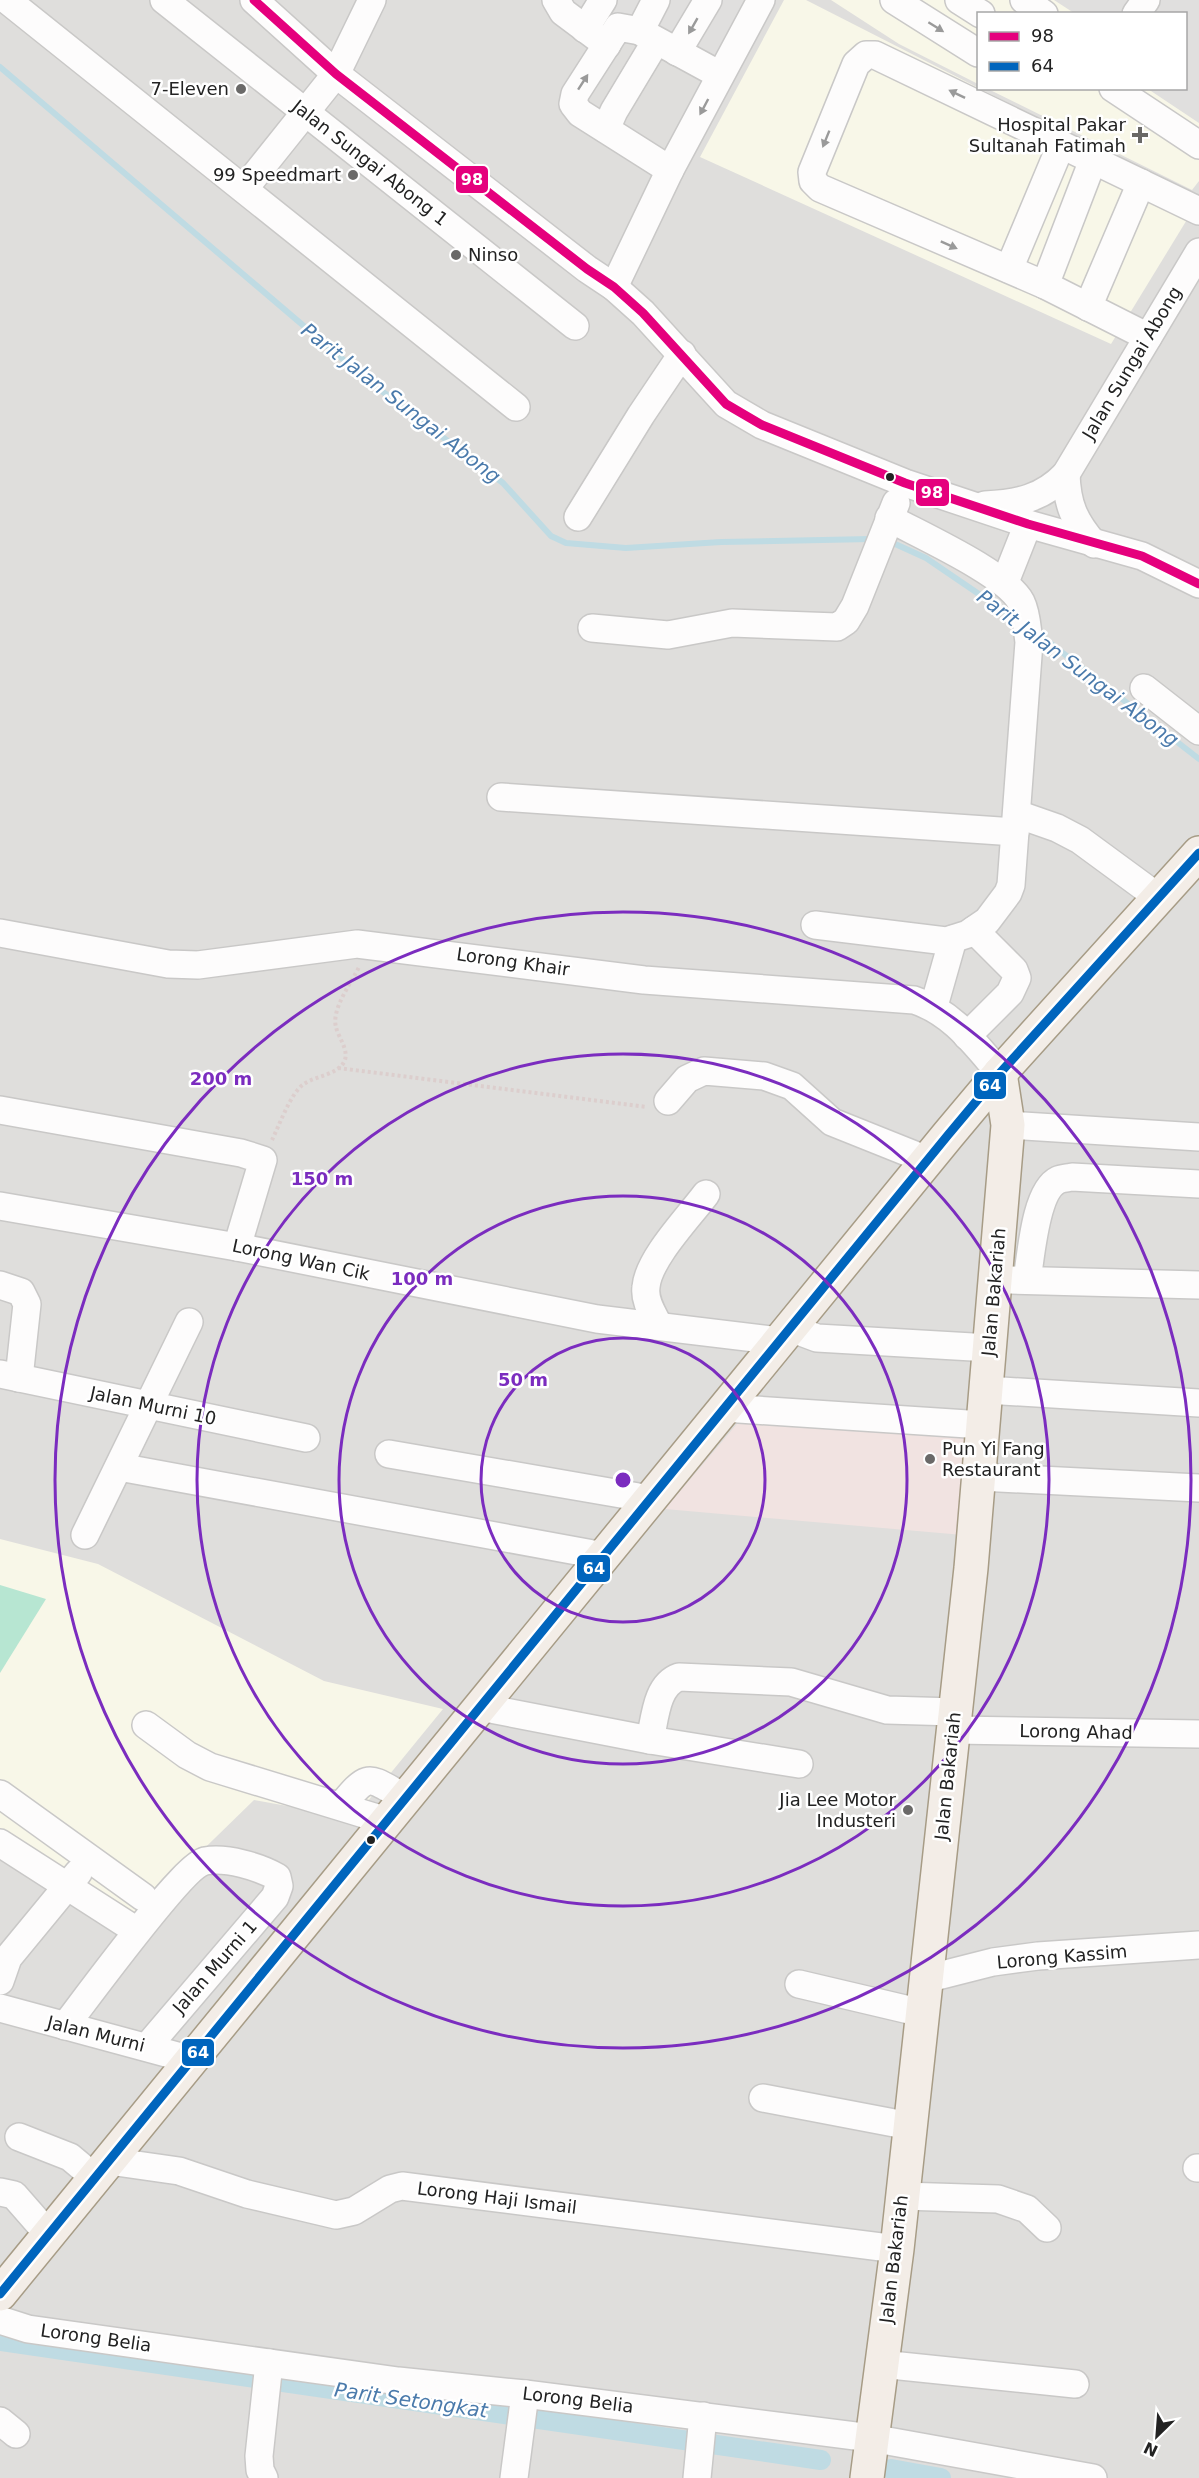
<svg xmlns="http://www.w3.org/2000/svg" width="1199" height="2478" font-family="'DejaVu Sans',sans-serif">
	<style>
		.residential { fill: #dfdedc; fill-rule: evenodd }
		.commercial { fill: #f1e3e1 }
		.education { fill: #f8f7e8 }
		.pitch { fill: #b7e6d2 }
		.parking { fill: #e0dfde }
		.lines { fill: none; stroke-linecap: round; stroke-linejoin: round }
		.stream { stroke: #bfdbe3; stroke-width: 6 }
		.canal { stroke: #bfdbe3; stroke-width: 20 }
		.minor-casing { stroke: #c9c8c7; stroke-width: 30 }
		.major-casing { stroke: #a79c86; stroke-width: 36 }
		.path { stroke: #dccecd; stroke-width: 4; stroke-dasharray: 3 3; stroke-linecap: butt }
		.minor { stroke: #fdfcfc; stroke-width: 27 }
		.major { stroke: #f3ede7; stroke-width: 33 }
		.bus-1-casing { stroke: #fff; stroke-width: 14 }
		.bus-2-casing { stroke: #fff; stroke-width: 14 }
		.bus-1 { stroke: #e5007d; stroke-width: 9 }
		.bus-2 { stroke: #0065bd; stroke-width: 9 }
		.oneway { fill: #9a9a9a }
		.ring { fill: none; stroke: #7b2cbf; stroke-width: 3 }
		.poi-dot { fill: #6a6968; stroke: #fff; stroke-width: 2 }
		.bus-dot { fill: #222; stroke: #fff; stroke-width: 2 }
		.labels { text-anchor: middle; stroke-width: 5; stroke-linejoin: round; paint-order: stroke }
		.poi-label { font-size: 18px; fill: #222; stroke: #fff; text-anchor: end }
		.street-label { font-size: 18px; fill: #222; stroke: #fff }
		.water-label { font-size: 20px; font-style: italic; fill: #4a7aab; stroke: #fff }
		.centre { fill: #7b2cbf; stroke: #fff; stroke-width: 3 }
		.ring-label { font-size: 18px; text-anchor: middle; font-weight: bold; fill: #7b2cbf; stroke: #fff; stroke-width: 5; stroke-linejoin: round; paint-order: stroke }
		.line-badge { stroke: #fff; stroke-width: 2 }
		.badge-label { font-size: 16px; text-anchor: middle; font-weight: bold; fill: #fff }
	</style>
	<rect width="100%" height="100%" fill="#f0eeeb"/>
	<!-- residential -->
	<path class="residential" d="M0,0H1199V2478H0ZM978,14H1186V88H978Z"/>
	<!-- commercial -->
	<polygon class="commercial" points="742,1418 971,1433 963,1535 665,1509"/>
	<!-- education -->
	<g class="education">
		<polygon points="784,0 806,0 1199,200 1111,344 700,157"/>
		<polygon points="831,0 1199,0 1199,181 1192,190 988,89 1186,88 1186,14 978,14 978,84 899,44"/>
		<polygon points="0,1539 98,1564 324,1681 443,1709 354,1818 254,1800 136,1915 0,1828"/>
	</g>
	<!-- pitch -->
	<polygon class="pitch" points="0,1585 46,1599 0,1673"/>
	<!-- parking -->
	<g class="parking">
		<polygon points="571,0 767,0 718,84"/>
		<polygon points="1054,0 1199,0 1199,123 1148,89 1186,88 1186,14 1074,13"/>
	</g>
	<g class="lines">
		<!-- stream -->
		<g class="stream">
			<polyline points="0,67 366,379 503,483 551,536 566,543 626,548 721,542 871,539"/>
			<polyline points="893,543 926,558 1017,620"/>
			<polyline points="1036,632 1199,759"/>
		</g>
		<!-- canal -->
		<g class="canal">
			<polyline points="0,2341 821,2460"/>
			<polyline points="891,2469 941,2478"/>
		</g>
		<defs>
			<g id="minor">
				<polyline points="7,0 516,407"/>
				<polyline points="164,0 575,326"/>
				<polyline points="254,0 336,74 587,269 614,287 643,313 726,404 762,425 905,483 1028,524 1142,556 1199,584"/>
				<polyline points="556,0 563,12 607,45"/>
				<polyline points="656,0 640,31 618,27 575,94 573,104 580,113 670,170"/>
				<polyline points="894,0 978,53"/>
				<polyline points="959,0 981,14"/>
				<polyline points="1024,0 1044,14"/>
				<polyline points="1136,14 1146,0"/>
				<polyline points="585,29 603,0"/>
				<polyline points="643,33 720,75"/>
				<polyline points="677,52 708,0"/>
				<polyline points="1113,88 1199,145"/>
				<polyline points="606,129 614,111 656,41"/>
				<polyline points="244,189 336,74 372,0"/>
				<polyline points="1009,269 1061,145"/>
				<polyline points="1045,285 1093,160"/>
				<polyline points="614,287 670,170 761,0"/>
				<polyline points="1088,307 1141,183"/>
				<polyline points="1148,337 1045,285 820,188 813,181 812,172 856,64 866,55 875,55 1199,211"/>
				<path d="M1066,474C1067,504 1074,521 1094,544"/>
				<path d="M985,505C1018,503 1042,499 1066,474L1199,252"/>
				<polyline points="578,517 641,415 682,354"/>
				<polyline points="1005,582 1028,524"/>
				<polyline points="592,628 668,635 732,623 837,627 846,621 855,606 896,503"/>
				<polyline points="1144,688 1199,731"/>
				<polyline points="501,797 1015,832"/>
				<polyline points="1017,814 1057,828 1080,840 1159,898"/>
				<path d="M815,925L946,941L968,934L987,921L1008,893L1011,885L1029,642C1027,629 1027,614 1021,602C1007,574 920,535 889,518"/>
				<path d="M0,933L168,964L198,965L357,944L644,980L914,1000C952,1012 974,1043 1000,1073"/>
				<polyline points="934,1006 953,939"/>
				<polyline points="967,1036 1010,993 1017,978 1014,970 974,930"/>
				<polyline points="668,1101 687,1079 704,1071 764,1076 792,1086 832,1122 927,1160"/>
				<polyline points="0,1110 241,1153 263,1160 237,1247"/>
				<polyline points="1008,1125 1199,1137"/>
				<polyline points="0,1206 237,1247 597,1319 779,1341"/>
				<polyline points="1011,1280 1199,1285"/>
				<path d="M1027,1280C1031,1257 1035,1191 1058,1180C1062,1178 1068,1178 1072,1177L1199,1184"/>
				<polyline points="0,1285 21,1292 27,1304 19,1378"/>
				<polyline points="794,1324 801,1332 817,1338 990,1348"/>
				<path d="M659,1326C653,1314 644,1301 646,1287C648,1259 689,1217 706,1194"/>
				<polyline points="0,1374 306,1438"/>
				<polyline points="986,1390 1199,1403"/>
				<polyline points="724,1408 983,1425"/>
				<polyline points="389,1454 650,1499"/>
				<polyline points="119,1467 604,1556"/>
				<polyline points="980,1477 1199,1488"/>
				<polyline points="85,1535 189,1322"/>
				<polyline points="480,1707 650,1740 799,1764"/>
				<polyline points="146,1725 187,1755 210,1767 387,1821"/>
				<polyline points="953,1730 1199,1734"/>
				<path d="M650,1740C655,1719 656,1685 679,1677L791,1682L887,1710L955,1712"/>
				<polyline points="0,1794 143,1897"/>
				<path d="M341,1806C370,1771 367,1777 406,1798"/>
				<polyline points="0,1843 137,1931"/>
				<polyline points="926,1979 993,1962 1038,1956 1199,1945"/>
				<polyline points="0,1981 8,1958 78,1873"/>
				<polyline points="799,1984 922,2013"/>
				<polyline points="0,2008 192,2060"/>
				<path d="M65,2026C85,2000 183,1866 205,1861C227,1857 259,1867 277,1877L279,1886L275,1897L147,2047"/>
				<polyline points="763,2098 910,2126"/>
				<polyline points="19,2137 70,2157 95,2178"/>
				<polyline points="109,2161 179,2171 247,2194 336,2215 354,2211 390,2189 402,2186 897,2249"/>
				<polyline points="1197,2168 1199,2168"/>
				<polyline points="0,2192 14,2195 49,2235"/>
				<polyline points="902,2196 998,2199 1027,2209 1047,2228"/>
				<polyline points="0,2320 28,2329 398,2381 525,2394 871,2438 1093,2478"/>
				<polyline points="881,2364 1075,2384"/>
				<polyline points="0,2421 16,2434"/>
				<polyline points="264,2478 260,2470 259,2456 269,2363"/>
				<polyline points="514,2478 525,2394"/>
				<polyline points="697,2478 703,2416"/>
			</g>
			<g id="major">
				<polyline points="0,2294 948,1135 1000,1073 1199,853"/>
				<polyline points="867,2478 897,2249 971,1568 1008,1125 1000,1073"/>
			</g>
		</defs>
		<!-- minor casing -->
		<use href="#minor" class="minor-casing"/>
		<!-- major casing -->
		<use href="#major" class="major-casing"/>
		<!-- path -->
		<g class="path">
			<polyline points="338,1068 647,1107"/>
			<path d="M272,1140C279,1126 291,1092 304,1084C315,1076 337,1075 344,1062C350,1051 338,1037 336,1027C331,1009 352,982 359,967"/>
		</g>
		<!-- minor -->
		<use href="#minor" class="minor"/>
		<!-- major -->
		<use href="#major" class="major"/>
		<defs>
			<polyline id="bus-1" points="254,0 336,74 587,269 614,287 643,313 726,404 762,425 905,483 1028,524 1142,556 1199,584"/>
			<polyline id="bus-2" points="0,2294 948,1135 1000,1073 1199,853"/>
		</defs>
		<!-- bus-1 casing -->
		<use href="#bus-1" class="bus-1-casing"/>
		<!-- bus-2 casing -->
		<use href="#bus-2" class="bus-2-casing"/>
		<!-- bus-1 -->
		<use href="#bus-1" class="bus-1"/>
		<!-- bus-2 -->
		<use href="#bus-2" class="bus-2"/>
	</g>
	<!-- one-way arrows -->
	<defs><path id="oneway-solid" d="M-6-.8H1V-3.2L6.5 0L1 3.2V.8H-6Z" transform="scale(1.5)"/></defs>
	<g class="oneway">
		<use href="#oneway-solid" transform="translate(693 26) rotate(120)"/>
		<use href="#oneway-solid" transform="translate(936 27) rotate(32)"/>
		<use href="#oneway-solid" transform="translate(583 82) rotate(-57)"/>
		<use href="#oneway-solid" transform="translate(957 94) rotate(-154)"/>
		<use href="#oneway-solid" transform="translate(704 107) rotate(118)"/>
		<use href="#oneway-solid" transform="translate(826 139) rotate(112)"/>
		<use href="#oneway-solid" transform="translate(949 245) rotate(24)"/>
	</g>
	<!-- distance rings -->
	<g class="ring">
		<circle cx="623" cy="1480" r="142"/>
		<circle cx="623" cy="1480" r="284"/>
		<circle cx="623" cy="1480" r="426"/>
		<circle cx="623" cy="1480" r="568"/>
	</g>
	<!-- markers -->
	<g class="poi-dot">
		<circle cx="241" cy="89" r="6"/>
		<path d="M1137 126h6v6h6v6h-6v6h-6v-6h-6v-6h6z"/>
		<circle cx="353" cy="175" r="6"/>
		<circle cx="456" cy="255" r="6"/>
		<circle cx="930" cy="1459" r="6"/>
		<circle cx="908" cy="1810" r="6"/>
	</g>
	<g class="bus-dot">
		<circle cx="890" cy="477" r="5"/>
		<circle cx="371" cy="1840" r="5"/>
	</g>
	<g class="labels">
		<!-- poi labels -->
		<g class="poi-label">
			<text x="229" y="95">7-Eleven</text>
			<text x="1126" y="131">Hospital Pakar<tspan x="1126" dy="21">Sultanah Fatimah</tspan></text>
			<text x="341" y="181">99 Speedmart</text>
			<text x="468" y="261" text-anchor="start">Ninso</text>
			<text x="942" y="1455" text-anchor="start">Pun Yi Fang<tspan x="942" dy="21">Restaurant</tspan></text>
			<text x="896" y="1806">Jia Lee Motor<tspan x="896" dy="21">Industeri</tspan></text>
		</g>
		<!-- street labels -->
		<g class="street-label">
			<text transform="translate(370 163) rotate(38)" y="6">Jalan Sungai Abong 1</text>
			<text transform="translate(1132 363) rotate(-59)" y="6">Jalan Sungai Abong</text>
			<text transform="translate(513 962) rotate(8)" y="6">Lorong Khair</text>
			<text transform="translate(301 1260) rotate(12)" y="6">Lorong Wan Cik</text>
			<text transform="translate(994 1292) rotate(-85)" y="6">Jalan Bakariah</text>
			<text transform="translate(153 1406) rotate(12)" y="6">Jalan Murni 10</text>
			<text transform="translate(1076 1732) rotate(1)" y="6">Lorong Ahad</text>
			<text transform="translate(948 1776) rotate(-84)" y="6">Jalan Bakariah</text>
			<text transform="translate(1062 1957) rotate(-5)" y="6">Lorong Kassim</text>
			<text transform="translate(215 1967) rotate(-49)" y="6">Jalan Murni 1</text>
			<text transform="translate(96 2034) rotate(14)" y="6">Jalan Murni</text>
			<text transform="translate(497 2198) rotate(7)" y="6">Lorong Haji Ismail</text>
			<text transform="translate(894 2259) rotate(-83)" y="6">Jalan Bakariah</text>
			<text transform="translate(96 2338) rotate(8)" y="6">Lorong Belia</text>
			<text transform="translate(578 2400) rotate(7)" y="6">Lorong Belia</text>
		</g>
		<!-- water labels -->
		<g class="water-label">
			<text transform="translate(401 403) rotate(38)" y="7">Parit Jalan Sungai Abong</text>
			<text transform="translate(1078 668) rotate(37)" y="7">Parit Jalan Sungai Abong</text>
			<text transform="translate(411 2400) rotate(8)" y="7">Parit Setongkat</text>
		</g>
	</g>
	<circle cx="623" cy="1480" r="9" class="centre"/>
	<g class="ring-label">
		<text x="221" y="1085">200 m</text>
		<text x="322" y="1185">150 m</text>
		<text x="422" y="1285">100 m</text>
		<text x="523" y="1386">50 m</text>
	</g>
	<g class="line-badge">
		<rect x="455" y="165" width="34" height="29" rx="6" fill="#e5007d"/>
		<rect x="915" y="478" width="35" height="29" rx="6" fill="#e5007d"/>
		<rect x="973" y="1071" width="34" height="29" rx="6" fill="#0065bd"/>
		<rect x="576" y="1554" width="35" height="29" rx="6" fill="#0065bd"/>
		<rect x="181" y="2038" width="34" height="29" rx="6" fill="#0065bd"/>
	</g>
	<g class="badge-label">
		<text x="472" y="185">98</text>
		<text x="932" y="498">98</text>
		<text x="990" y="1091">64</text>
		<text x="594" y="1574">64</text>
		<text x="198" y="2058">64</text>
	</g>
	<!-- legend -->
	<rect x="977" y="12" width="210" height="78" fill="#ffffff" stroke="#a7a7a7" stroke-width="1.5"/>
	<rect x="989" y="32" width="30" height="9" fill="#e5007d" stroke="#a7a7a7" stroke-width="1.5"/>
	<text x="1031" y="42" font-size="18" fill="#222222">98</text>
	<rect x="989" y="62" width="30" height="9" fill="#0065bd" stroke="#a7a7a7" stroke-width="1.5"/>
	<text x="1031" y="72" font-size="18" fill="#222222">64</text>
	<!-- north arrow -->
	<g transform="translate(1157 2436) rotate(205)" stroke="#ffffff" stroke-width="4.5" paint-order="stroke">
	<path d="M0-4.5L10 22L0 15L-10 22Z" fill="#222222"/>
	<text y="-9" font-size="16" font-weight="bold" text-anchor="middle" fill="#222222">N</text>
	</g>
</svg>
